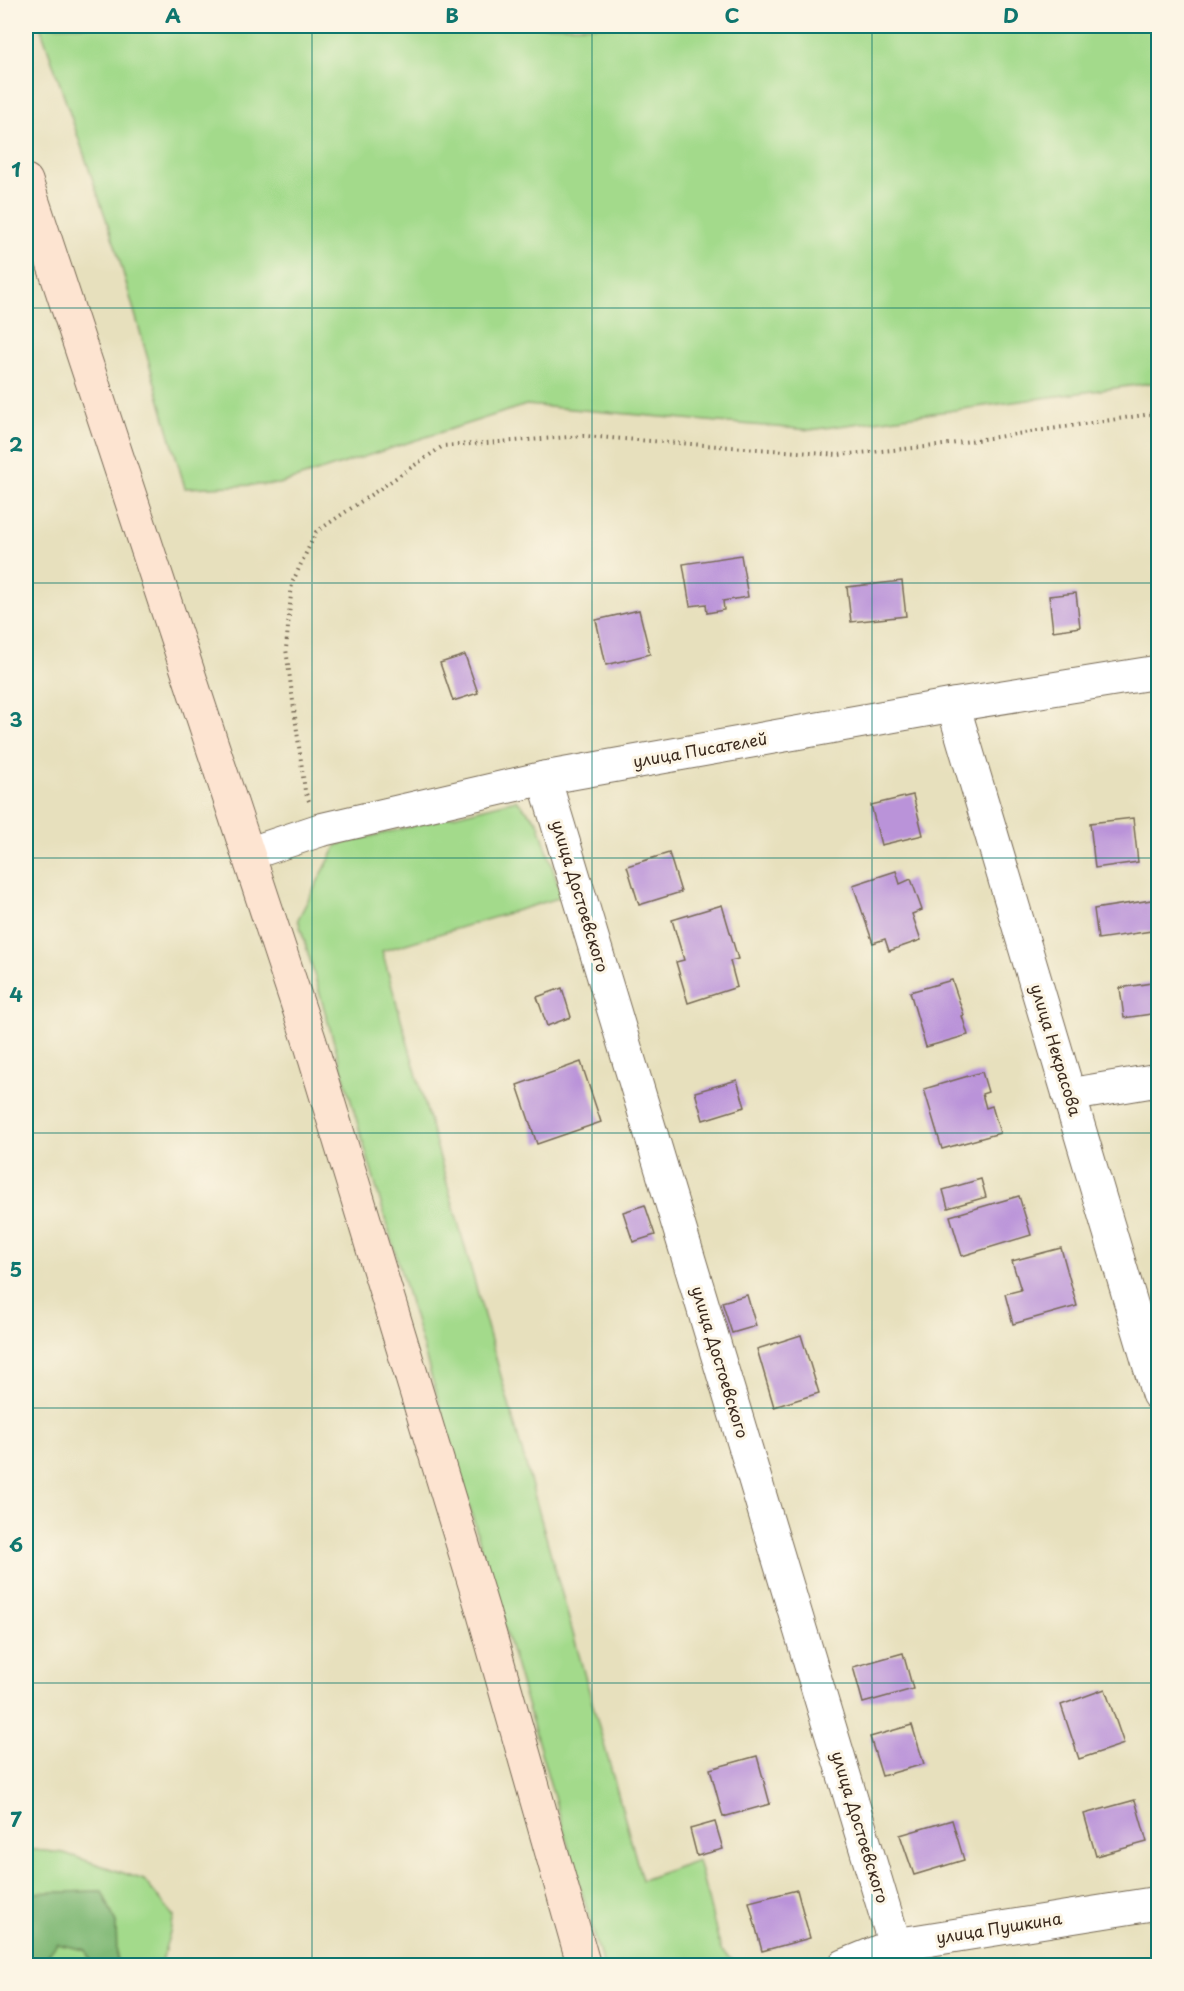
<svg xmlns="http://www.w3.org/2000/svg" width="1184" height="1991" font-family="'Playpen Sans',sans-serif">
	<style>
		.green { fill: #a3da8b; stroke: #6f8254; stroke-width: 1.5 }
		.forest { fill: #82ba77; stroke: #5e724a; stroke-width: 1.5 }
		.building { fill: #ba93d9 }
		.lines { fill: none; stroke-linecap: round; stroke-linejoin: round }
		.street-casing { stroke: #776a56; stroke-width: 35 }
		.secondary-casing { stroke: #776a56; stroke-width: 35 }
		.path { stroke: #776a56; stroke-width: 4; stroke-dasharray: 1.5 4.5; stroke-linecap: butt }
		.street { stroke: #fff; stroke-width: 33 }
		.secondary { stroke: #fde4d1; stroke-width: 33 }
		.grid { fill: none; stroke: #0f766e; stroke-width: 1.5; stroke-opacity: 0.55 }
		.labels { text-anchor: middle; stroke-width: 6; stroke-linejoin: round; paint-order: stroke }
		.street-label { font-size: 16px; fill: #3b2a1e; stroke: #fcf5e5 }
		.neatline { fill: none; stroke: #0f766e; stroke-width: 2 }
		.grid-label { font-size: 20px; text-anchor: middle; font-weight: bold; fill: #0f766e }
	</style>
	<rect width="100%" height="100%" fill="#fcf5e5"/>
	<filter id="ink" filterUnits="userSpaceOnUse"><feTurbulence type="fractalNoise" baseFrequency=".0167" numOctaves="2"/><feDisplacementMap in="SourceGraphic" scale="12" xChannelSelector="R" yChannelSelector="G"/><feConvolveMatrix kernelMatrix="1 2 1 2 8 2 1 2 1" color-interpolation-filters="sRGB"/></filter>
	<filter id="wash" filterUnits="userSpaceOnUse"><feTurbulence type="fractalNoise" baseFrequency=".008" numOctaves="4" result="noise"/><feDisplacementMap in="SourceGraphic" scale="24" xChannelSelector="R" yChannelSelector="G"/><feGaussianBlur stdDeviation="1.35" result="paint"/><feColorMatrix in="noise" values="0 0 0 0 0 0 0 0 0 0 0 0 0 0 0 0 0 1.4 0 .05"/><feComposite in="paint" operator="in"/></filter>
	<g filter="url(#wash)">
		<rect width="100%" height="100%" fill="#e7e0bd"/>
		<!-- green -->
		<g class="green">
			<polygon points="40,26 1158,26 1158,382 810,430 526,405 279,484 185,488 116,248"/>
			<polygon points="516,800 538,822 562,897 382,951 642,1880 698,1860 721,1950 737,1965 603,1965 298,919 337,845"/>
			<polygon points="26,1849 64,1853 144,1880 174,1917 161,1965 117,1965 116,1923 102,1891 26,1893"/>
			<polygon points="56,1944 86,1950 91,1965 40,1966"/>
		</g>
		<!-- forest -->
		<polygon class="forest" points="102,1891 116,1923 117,1965 91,1965 86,1950 57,1944 40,1965 26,1965 26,1893"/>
		<g id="blocks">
			<!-- building -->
			<g class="building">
				<polygon points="741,555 748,597 723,601 724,610 707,613 706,604 690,606 683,564"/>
				<polygon points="902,581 906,616 851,622 847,587"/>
				<polygon points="1076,593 1080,627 1053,631 1049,596"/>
				<polygon points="639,610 650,654 606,665 596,620"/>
				<polygon points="465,655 478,693 453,701 440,663"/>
				<polygon points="913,795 923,835 881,845 871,805"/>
				<polygon points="1133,818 1138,862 1095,868 1090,823"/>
				<polygon points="669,853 681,892 639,905 627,866"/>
				<polygon points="896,871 900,884 911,879 922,910 912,914 921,940 889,951 885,939 873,943 853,885"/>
				<polygon points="1158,899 1158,930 1098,939 1094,909"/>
				<polygon points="722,905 738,959 730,961 737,987 688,1003 676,962 684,960 672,920"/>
				<polygon points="952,980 964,1015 962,1016 968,1035 926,1047 910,992"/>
				<polygon points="1158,982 1158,1013 1124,1018 1120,988"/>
				<polygon points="562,988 571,1017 547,1026 537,997"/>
				<polygon points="581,1062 601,1122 537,1144 517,1085"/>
				<polygon points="982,1072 988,1092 982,1094 986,1108 992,1106 1000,1133 942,1149 924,1089"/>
				<polygon points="737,1080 745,1107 703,1120 695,1092"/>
				<polygon points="981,1179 986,1197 948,1208 943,1190"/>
				<polygon points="1019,1196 1031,1235 962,1256 950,1216"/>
				<polygon points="645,1205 655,1235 633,1242 623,1212"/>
				<polygon points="1061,1248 1077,1306 1013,1324 1005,1294 1021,1290 1012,1261"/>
				<polygon points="747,1295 756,1326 732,1333 722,1302"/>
				<polygon points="801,1335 819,1393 774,1407 757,1349"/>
				<polygon points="903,1653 913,1689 863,1703 853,1667"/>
				<polygon points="1105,1689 1124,1744 1079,1759 1061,1705"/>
				<polygon points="912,1725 924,1764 882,1776 870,1737"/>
				<polygon points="757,1756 770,1804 723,1817 710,1769"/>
				<polygon points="1135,1800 1147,1842 1096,1856 1084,1814"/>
				<polygon points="952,1820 964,1860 914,1875 900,1835"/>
				<polygon points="715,1822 723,1849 697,1856 690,1829"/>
				<polygon points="797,1890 810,1938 762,1951 749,1902"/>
			</g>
		</g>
	</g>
	<g filter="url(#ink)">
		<use href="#blocks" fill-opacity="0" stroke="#776a56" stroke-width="1.5"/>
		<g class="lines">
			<defs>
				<g id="street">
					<polyline points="953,705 1158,1394"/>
					<polyline points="544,778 895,1945"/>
					<polyline points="248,854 320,830 544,778 953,705 1158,672"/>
					<polyline points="1069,1095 1158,1080"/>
					<polyline points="844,1966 895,1945 1158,1903"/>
				</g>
				<polyline id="secondary" points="26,181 310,1042 483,1611 584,1966"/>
			</defs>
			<!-- street casing -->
			<use href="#street" class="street-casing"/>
			<!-- secondary casing -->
			<use href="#secondary" class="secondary-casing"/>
			<!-- path -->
			<polyline class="path" points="309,801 305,791 286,649 292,583 316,532 443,446 584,436 838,455 936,446 1158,413"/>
			<!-- street -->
			<use href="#street" class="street"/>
			<!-- secondary -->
			<use href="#secondary" class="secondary"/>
		</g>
	</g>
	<!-- grid -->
	<path class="grid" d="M312,26V1966M592,26V1966M872,26V1966M26,308H1158M26,583H1158M26,858H1158M26,1133H1158M26,1408H1158M26,1683H1158"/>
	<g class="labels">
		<!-- street labels -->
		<g class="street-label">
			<text transform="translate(700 750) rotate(-10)" y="6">улица Писателей</text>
			<text transform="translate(580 896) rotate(73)" y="6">улица Достоевского</text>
			<text transform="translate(1056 1050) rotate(73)" y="6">улица Некрасова</text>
			<text transform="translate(720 1362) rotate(73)" y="6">улица Достоевского</text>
			<text transform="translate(860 1827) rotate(73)" y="6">улица Достоевского</text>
			<text transform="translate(999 1928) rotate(-9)" y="6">улица Пушкина</text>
		</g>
	</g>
	<!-- margin -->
	<rect width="1184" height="1991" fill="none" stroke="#fcf5e5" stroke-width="66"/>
	<rect x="33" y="33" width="1118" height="1925" class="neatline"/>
	<g class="grid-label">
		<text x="173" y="23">A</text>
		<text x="452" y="23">B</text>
		<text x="732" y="23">C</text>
		<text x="1011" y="23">D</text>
		<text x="16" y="177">1</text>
		<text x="16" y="452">2</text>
		<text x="16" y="727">3</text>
		<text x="16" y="1002">4</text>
		<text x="16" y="1277">5</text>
		<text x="16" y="1552">6</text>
		<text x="16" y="1827">7</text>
	</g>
</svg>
